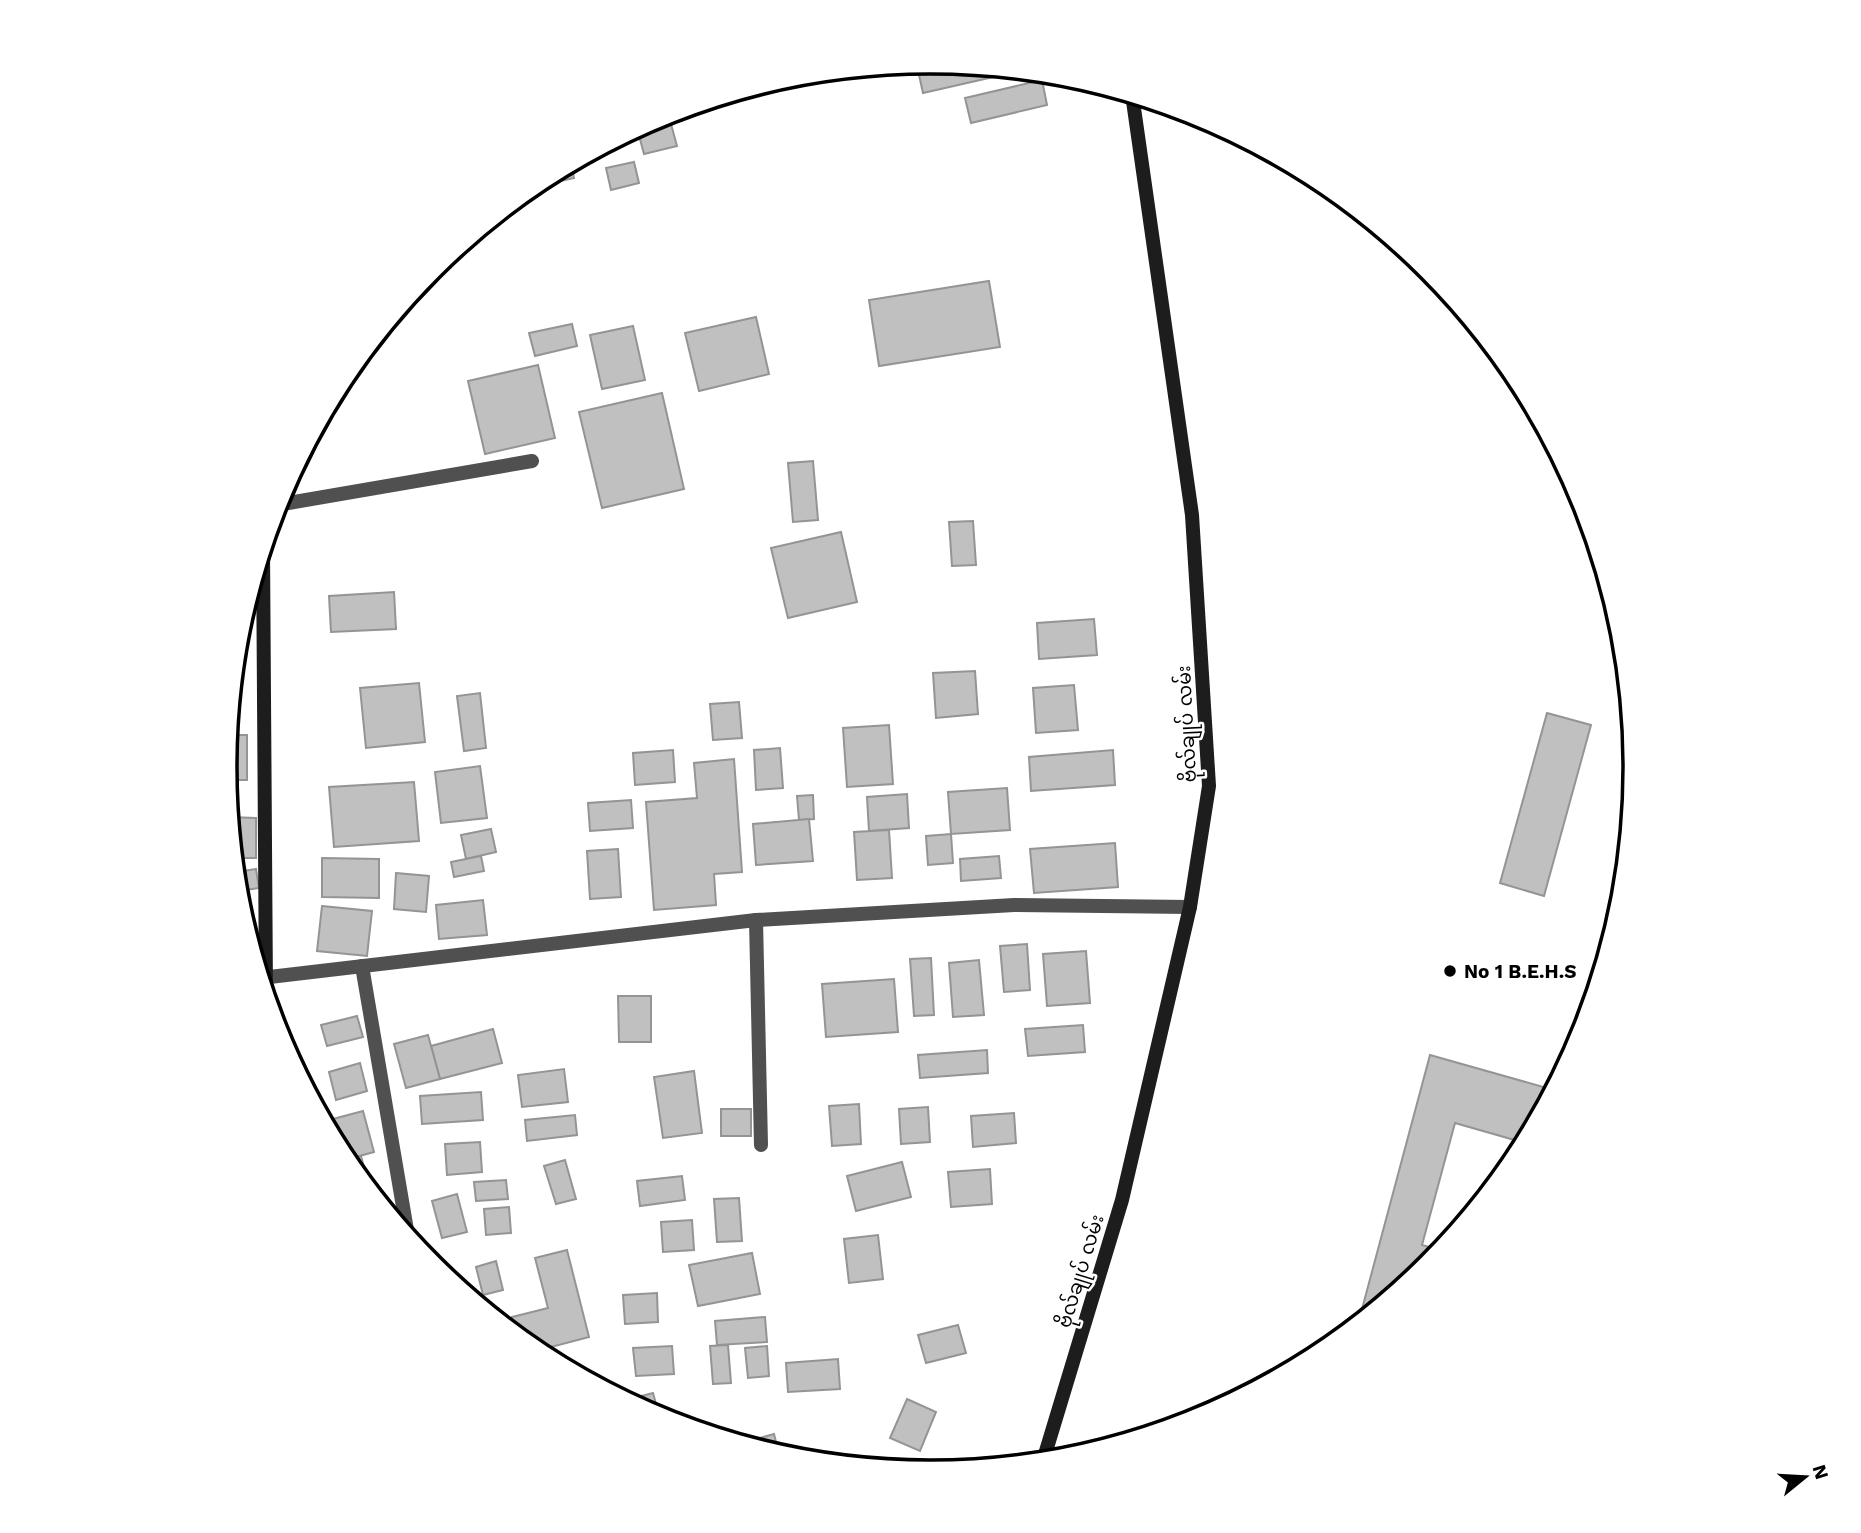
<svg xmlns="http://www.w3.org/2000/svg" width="1861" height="1533" font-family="'Work Sans','Noto Sans Myanmar',sans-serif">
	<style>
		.building { fill: #c0c0c0; stroke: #949494; stroke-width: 2 }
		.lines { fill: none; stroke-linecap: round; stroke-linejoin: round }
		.lane { stroke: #505050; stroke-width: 14 }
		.street { stroke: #505050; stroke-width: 14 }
		.secondary { stroke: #1d1d1d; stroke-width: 14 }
		.poi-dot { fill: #000; stroke: #fff; stroke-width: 2.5 }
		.labels { text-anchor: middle; stroke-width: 5; stroke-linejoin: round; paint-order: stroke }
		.street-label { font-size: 19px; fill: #000; stroke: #fff }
		.poi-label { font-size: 19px; font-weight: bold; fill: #000; stroke: #fff; text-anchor: start }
		.rim { fill: none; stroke: #000; stroke-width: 3.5 }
	</style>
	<rect width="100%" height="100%" fill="#fff"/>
	<!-- building -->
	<g class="building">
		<polygon points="937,62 1010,69 1011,73 923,93 917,66"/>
		<polygon points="1042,80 1047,105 971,123 965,98"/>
		<polygon points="668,113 677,146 644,154 637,128"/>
		<polygon points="625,134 627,141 585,158 584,156"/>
		<polygon points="634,162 639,183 611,190 606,168"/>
		<polygon points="571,163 574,178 529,188 539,180"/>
		<polygon points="989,281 1000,347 879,366 869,300"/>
		<polygon points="756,317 769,374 699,391 685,333"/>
		<polygon points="572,324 577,346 535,356 529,333"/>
		<polygon points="633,326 645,380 602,389 590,335"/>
		<polygon points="538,365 555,438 485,454 468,381"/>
		<polygon points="662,393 684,489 602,508 579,412"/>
		<polygon points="813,461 818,520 793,522 788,463"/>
		<polygon points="973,521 976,565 952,566 949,522"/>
		<polygon points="841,532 857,602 788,618 771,548"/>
		<polygon points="394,592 396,629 331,632 329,596"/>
		<polygon points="1094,619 1097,655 1039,659 1037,623"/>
		<polygon points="975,671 978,714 936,718 933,673"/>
		<polygon points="419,683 425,742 366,748 360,688"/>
		<polygon points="1074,685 1078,730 1036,733 1033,688"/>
		<polygon points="480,693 486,748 464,751 457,696"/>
		<polygon points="739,702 742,738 713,740 710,704"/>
		<polygon points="1547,713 1591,725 1544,896 1500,883"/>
		<polygon points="889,725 893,784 847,787 843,728"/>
		<polygon points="228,735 247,735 247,780 227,780 225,766"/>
		<polygon points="780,748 783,788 756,790 754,750"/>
		<polygon points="673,750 675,782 635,785 633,753"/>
		<polygon points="1113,750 1115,785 1031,791 1029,757"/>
		<polygon points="734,759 742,872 714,874 716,905 654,910 646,802 697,798 694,763"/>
		<polygon points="480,766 487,818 441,823 435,772"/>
		<polygon points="414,782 419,841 334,847 329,787"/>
		<polygon points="1007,788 1010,830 951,834 948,792"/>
		<polygon points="907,794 909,828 869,831 867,797"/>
		<polygon points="813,795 814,819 799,820 797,796"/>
		<polygon points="631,800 633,828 590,831 588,803"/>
		<polygon points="230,817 256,818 256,858 234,858"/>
		<polygon points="809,819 813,861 756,865 753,824"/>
		<polygon points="491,829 496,852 466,859 461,835"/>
		<polygon points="889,830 892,878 857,880 854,832"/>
		<polygon points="951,834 953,863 928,865 926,836"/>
		<polygon points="1115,843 1118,887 1034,893 1030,849"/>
		<polygon points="618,849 621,897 590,899 587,851"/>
		<polygon points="481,856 484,871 454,877 451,862"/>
		<polygon points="999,856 1001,878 961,881 960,859"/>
		<polygon points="322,858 379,859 379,898 322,897"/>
		<polygon points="256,869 259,888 238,891 236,872"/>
		<polygon points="396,873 429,876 426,912 394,909"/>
		<polygon points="483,900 487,935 439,939 436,905"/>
		<polygon points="322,906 372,911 367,956 317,951"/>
		<polygon points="1027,944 1030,990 1004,992 1000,946"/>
		<polygon points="1086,951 1090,1003 1047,1006 1043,954"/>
		<polygon points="931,958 934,1015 914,1016 910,959"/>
		<polygon points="979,960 984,1015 953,1017 949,963"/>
		<polygon points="894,979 898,1032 826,1037 822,984"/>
		<polygon points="618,996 651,996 651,1042 619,1042"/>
		<polygon points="357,1016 363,1037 327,1046 321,1025"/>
		<polygon points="1083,1025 1085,1052 1028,1056 1025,1029"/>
		<polygon points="493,1029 502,1063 440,1079 431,1046"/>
		<polygon points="428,1035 440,1079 406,1088 394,1044"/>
		<polygon points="987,1050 988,1073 920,1078 918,1055"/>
		<polygon points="1430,1055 1554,1090 1525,1143 1455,1123 1422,1245 1441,1250 1429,1265 1358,1324"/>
		<polygon points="360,1063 367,1091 336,1100 329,1072"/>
		<polygon points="564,1069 568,1102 522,1107 518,1075"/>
		<polygon points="694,1071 702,1133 663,1138 654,1077"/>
		<polygon points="481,1092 483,1120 422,1124 420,1096"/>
		<polygon points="859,1104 861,1144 832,1146 829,1106"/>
		<polygon points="928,1107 930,1142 901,1144 899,1109"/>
		<rect x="721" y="1109" width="30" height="27"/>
		<polygon points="363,1111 374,1152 345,1160 333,1119"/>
		<polygon points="1014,1113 1016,1143 973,1147 971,1116"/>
		<polygon points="575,1115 577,1135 527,1141 525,1120"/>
		<polygon points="480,1142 482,1172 447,1175 445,1144"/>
		<polygon points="361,1156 367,1178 361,1179 345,1160"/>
		<polygon points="565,1160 576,1199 556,1204 544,1166"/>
		<polygon points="902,1162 911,1197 856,1211 847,1176"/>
		<polygon points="990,1169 992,1204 951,1207 948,1172"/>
		<polygon points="682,1176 685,1200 640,1206 637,1181"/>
		<polygon points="506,1180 508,1199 476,1201 474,1182"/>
		<polygon points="457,1194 467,1232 442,1238 432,1201"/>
		<polygon points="739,1198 742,1241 717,1242 714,1199"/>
		<polygon points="509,1207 511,1233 486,1235 484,1209"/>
		<polygon points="692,1220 694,1250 663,1252 661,1222"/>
		<polygon points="878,1235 883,1279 849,1283 844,1239"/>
		<polygon points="567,1250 589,1337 536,1351 516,1334 512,1317 548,1308 535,1258"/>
		<polygon points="752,1253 760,1294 698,1306 689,1265"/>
		<polygon points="496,1261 503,1290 483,1295 476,1267"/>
		<polygon points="657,1293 658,1322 625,1324 623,1295"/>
		<polygon points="765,1317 767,1342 717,1345 715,1321"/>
		<polygon points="958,1325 966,1353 926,1363 918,1335"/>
		<polygon points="728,1345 731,1383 713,1384 710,1346"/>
		<polygon points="672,1346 674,1374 636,1376 633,1348"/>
		<polygon points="767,1346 769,1376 748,1378 745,1348"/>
		<polygon points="838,1359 840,1389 788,1392 786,1363"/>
		<polygon points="653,1393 660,1418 626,1400"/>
		<polygon points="907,1399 936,1412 920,1451 890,1438"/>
		<polygon points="774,1434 779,1454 742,1443"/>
	</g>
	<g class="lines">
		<!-- lane -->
		<polyline class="lane" points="277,505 532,461"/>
		<!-- street -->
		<g class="street">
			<polyline points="756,920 761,1145"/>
			<polyline points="362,966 408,1236"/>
			<polyline points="261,978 756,920 1014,905 1190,907"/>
		</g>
		<!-- secondary -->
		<g class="secondary">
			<polyline points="263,549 266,992"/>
			<polyline points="1043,1461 1122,1200 1190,907 1209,786 1192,515 1132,94"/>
		</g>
	</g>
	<!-- markers -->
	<circle class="poi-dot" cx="1450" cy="971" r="7"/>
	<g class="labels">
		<!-- street labels -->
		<g class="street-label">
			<text transform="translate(1186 724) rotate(-93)" y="7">ဗိုလ်ချုပ် လမ်း</text>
			<text transform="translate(1080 1271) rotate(-73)" y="7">ဗိုလ်ချုပ် လမ်း</text>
		</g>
		<!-- poi labels -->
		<g class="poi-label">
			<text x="1464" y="978">No 1 B.E.H.S</text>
		</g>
	</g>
	<!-- crop -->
	<path d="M0 0H1861V1533H0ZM237 767a693 693 0 1 1 1386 0a693 693 0 1 1-1386 0Z" fill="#fff" fill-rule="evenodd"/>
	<path class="rim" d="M237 767a693 693 0 1 1 1386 0a693 693 0 1 1-1386 0Z"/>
	<!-- north arrow -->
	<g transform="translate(1805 1477) rotate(72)" stroke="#ffffff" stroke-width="5" paint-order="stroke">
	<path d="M0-5L12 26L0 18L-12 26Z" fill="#000000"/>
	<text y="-10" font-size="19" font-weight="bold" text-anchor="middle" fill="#000000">N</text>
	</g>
</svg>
